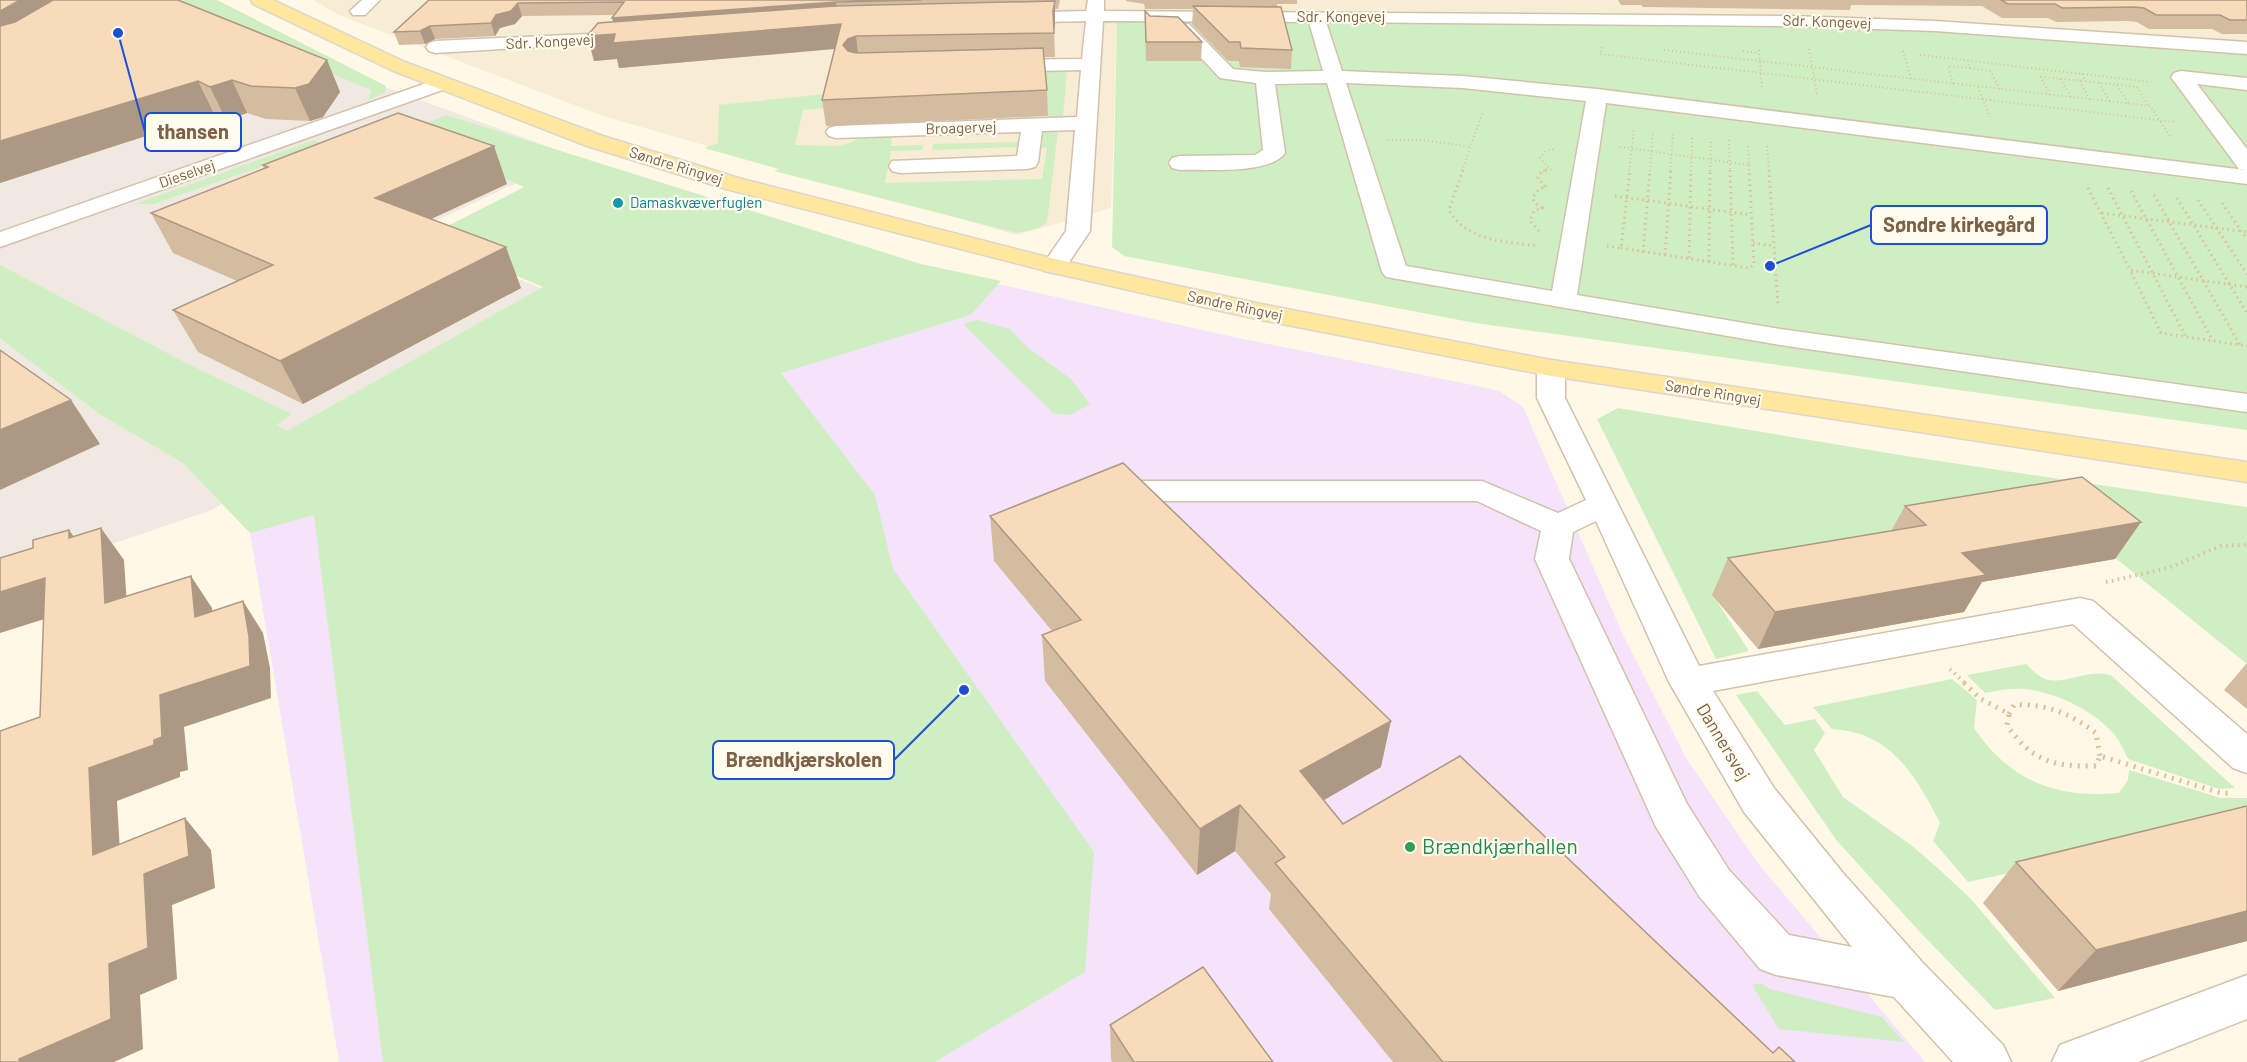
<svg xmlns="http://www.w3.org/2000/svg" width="2247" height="1062" font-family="Barlow,sans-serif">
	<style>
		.residential { fill: #f7ecd4 }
		.industrial { fill: #efe9e1 }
		.education { fill: #f5e3fb }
		.green { fill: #cfefc3 }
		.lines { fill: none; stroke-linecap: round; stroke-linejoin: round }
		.minor-casing { stroke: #d3c1ab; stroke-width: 3 }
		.major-casing { stroke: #ddd6cf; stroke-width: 3 }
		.path-far3 { stroke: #ddbe9d; stroke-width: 2; stroke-dasharray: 1 3; stroke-linecap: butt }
		.path-far2 { stroke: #ddbe9d; stroke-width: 3; stroke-dasharray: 1.5 4; stroke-linecap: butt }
		.path-far1 { stroke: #ddbe9d; stroke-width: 4; stroke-dasharray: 1.5 4.5; stroke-linecap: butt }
		.path { stroke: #ddbe9d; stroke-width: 5; stroke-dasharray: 2 6; stroke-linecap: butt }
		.minor { fill: #fff; fill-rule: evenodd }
		.major { fill: #ffe79d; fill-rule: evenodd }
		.wall { fill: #d4bca1 }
		.shaded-wall { fill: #ad9983 }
		.building { fill: #f7dbbb; stroke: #ad9983; stroke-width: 1.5 }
		.culture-dot { fill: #0f9aa8; stroke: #fffbef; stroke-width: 2 }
		.leisure-dot { fill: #2e9e5b; stroke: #fffbef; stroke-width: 2 }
		.labels { text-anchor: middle; stroke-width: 4.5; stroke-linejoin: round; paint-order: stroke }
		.far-street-label { font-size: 15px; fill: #7c6147; stroke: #fffbef }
		.far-culture-label { font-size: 15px; fill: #0d838f; stroke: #fffbef; text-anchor: start }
		.street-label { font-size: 18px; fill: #7c6147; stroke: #fffbef }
		.near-leisure-label { font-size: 21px; fill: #27864d; stroke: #fffbef; text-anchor: start }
		.leader { fill: none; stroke: #1d4ed8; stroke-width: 2 }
		.callout-dot { fill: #1d4ed8; stroke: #fffbef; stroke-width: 2 }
		.callout { fill: #fffbef; stroke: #1d4ed8; stroke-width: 2 }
		.callout-label { font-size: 20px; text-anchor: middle; font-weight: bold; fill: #7c6147 }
	</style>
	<rect width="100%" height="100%" fill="#fff8e7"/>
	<!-- residential -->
	<polygon class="residential" points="313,0 2247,0 2247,54 1126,19 1117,23 1111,208 1017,235 603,116 339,15"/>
	<!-- industrial -->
	<polygon class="industrial" points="0,0 206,0 376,84 574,156 410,233 550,292 212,510 0,582"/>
	<!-- education -->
	<polygon class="education" points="998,284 1229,336 1487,388 1501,392 1523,407 1624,637 1686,758 1757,862 1925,1062 339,1062 250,533 971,315"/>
	<!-- green -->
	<g class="green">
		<polygon points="182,0 217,0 386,86 385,92 368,101 371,90 205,20"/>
		<polygon points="1126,19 1835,27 1940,31 2247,54 2247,430 1475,323 1124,256 1112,247 1117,22"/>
		<polygon points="1039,71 1067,71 1063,117 1048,118"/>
		<polygon points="827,94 823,108 803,110 795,145 839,146 855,141 856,137 892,136 891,146 924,145 922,150 891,151 885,183 1042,179 1047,148 1041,147 1039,142 1041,130 1058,130 1047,222 1039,228 1017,233 774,171 779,169 704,148 718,143 719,105"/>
		<polygon points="446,115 921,264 1001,281 971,315 781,373 875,495 893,569 1094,852 1085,972 935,1062 383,1062 314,515 250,533 183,463 98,413 0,338 0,265 188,364 292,414 276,425 287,431 543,287 424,238 524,187 473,164 419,127"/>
		<polygon points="314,140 324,145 154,204 135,204"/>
		<polygon points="1020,142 1019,147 932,150 933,144"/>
		<polygon points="977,320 1010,329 1027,347 1071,379 1090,404 1070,415 1053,413 963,324"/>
		<polygon points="1618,408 1906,456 2247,507 2247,664 2057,511 1898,559 1725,587 1713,595 1749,651 1716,659 1597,419"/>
		<path d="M2026,664C2031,668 2038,677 2045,679C2066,686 2089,667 2112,676L2235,788L2219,789L2128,759C2124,751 2120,741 2114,734C2095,712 2061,695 2032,690C2017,687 2000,690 1985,693L1967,675Z"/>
		<path d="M1952,679L1977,700L1974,728C2010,781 2056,799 2119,793L2128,780L2129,770L2221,798H2247V821L1968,882L1933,841L1940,823C1916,776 1891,732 1832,729L1813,707Z"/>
		<polygon points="1757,691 1785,725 1815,719 1825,733 1814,750 1843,797 1911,845 1940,870 1971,899 2055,998 1995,1010 1920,932 1837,841 1736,695"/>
		<polygon points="1760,983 1770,989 1882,1017 1904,1042 1779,1029 1752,985"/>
	</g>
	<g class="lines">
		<defs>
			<g id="minor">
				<polygon points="362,0 380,0 365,15 353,15 350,11"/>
				<path d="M1088,0H1104V11L1791,16L1935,21L2247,42V54L1935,31L1791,26L1326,22L1342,71L1463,76L1597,89L2245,170L2239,169L2171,77L2174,73L2181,71L2247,78V90L2197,84L2247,149V184L1606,103L1577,295L1780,329L2247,394V412L1780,345L1386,277L1382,272L1327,83L1275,84L1285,153C1269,175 1206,169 1180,170L1172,168L1169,163L1172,158L1180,156L1255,155L1263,150L1256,83L1220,78L1178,33L1159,32L1156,28L1159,24H1189L1233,69L1265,72L1323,71L1309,22L1103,21L1090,231L1063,271L1054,273L1045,271L1042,266L1066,231L1075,130L1042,131L1038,162L1035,167L1027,169L900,173L892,171L889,166L892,161L1017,156L1021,132L836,138L829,136L826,132L829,128L836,126L1077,117L1081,70L1000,72L993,70L991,66L993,62L1000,60L1082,59L1086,21L1011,23L1005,22L1002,18L1005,14L1011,13L1086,11ZM1346,83L1463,88L1586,101L1552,291L1406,266Z"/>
				<polygon points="633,32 639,33 642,37 639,41 435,53 429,51 426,47 429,43 435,41"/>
				<polygon points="441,78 448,80 451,84 448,88 0,247 0,232"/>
				<path d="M1551,360L1561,362L1565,368V398L1699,666L2080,598L2093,601L2247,734V773L2233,768L2073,624L1713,691L1774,788L1843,873L1923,963L2003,1045L2011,1062H1953L1894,997L1776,975L1760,969L1699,896L1656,827L1535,559L1541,531L1477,501H1142L1131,498L1126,491L1131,484L1142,481H1482L1558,513L1586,500L1537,398V368L1541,362ZM1596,521L1669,682L1744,812L1852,947L1789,935L1729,870L1687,804L1569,559L1573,532Z"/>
				<polygon points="2247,975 2247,1019 2138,1062 2052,1062 2060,1045"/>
			</g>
			<polygon id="major" points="251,0 273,0 405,62 603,136 742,179 1055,259 1261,304 1551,360 2247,462 2247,482 1551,376 1261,320 1054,273 726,189 587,146 391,70 253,4"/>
		</defs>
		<!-- minor casing -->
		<use href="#minor" class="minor-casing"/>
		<!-- major casing -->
		<use href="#major" class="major-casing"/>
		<!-- path-far3 -->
		<g class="path-far3">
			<polyline points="1602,47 1600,54 2175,122"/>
			<polyline points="1809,49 1817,95"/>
			<polyline points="1664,50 2150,106 2171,137"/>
			<polyline points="1759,50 1762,88"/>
			<polyline points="1743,51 1759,53"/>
			<polyline points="1903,51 1911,79"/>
			<polyline points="1920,55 2151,82"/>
			<polyline points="1970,68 1990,71 2000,89"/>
			<polyline points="2082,74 2085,81 2137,87 2149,106"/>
			<polyline points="2060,79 2071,97"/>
			<polyline points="2080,81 2090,100"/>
			<polyline points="2099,83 2110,102"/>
			<polyline points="1953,84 1948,66 1970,68 1967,61"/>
			<polyline points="2117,85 2129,104"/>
			<polyline points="1978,87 1990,117"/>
			<polyline points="2050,95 2041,77 2085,81"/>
			<polyline points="1388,140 1423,140 1471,147"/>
			<polyline points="1729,140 1730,171"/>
			<polyline points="1767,146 1769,171"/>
			<polyline points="1620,147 1749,165 1748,143"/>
			<polyline points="1749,165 1749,171"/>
			<polyline points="1551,170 1540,158 1546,151 1554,149"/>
			<polyline points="1462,171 1483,112"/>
			<polyline points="1543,171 1549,168"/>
			<polyline points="1629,171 1634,129"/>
			<polyline points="1650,171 1653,132"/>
			<polyline points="1670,171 1673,133"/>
			<polyline points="1691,171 1692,137"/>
			<polyline points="1710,171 1711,139"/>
		</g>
		<!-- path-far2 -->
		<g class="path-far2">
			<path d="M1463,170L1449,210C1466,241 1506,242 1538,246"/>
			<polyline points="1546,170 1539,174 1538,178 1546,188"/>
			<polyline points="1730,170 1733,265"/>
			<polyline points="1769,170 1778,306"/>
			<polyline points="2088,188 2130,270"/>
			<polyline points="2108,188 2186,337"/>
			<polyline points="2131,191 2213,341"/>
			<polyline points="2154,195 2240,345"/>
			<polyline points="1615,196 1751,215"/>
			<polyline points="2177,198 2247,313"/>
			<polyline points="2198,200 2247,274"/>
			<polyline points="2222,203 2247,239"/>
			<polyline points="1542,208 1534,202 1533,197 1539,189 1547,186"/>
			<polyline points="2102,213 2247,232"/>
			<polyline points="1539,231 1530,221 1534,211 1545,207"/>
			<polyline points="1753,243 1774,246"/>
			<polyline points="1607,246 1621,248 1630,170"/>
			<polyline points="1621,248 1749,268 1754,265 1749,170"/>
			<polyline points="1643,252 1650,170"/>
			<polyline points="1665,255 1671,170"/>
			<polyline points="1689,258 1691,170"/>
			<polyline points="1709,262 1710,170"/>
			<polyline points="2247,287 2130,270 2161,333 2247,346"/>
		</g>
		<!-- path-far1 -->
		<g class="path-far1">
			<polyline points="2106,582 2168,568 2221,546 2247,545"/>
			<polyline points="1950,669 1966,684"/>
		</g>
		<!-- path -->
		<g class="path">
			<path d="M1964,683L1981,699L2009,714L2007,725C2031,761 2054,767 2096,766L2100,756L2221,793H2230"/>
			<path d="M2009,714L2014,705C2046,703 2071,714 2096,733L2100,756"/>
		</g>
		<!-- minor -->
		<use href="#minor" class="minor"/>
		<!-- major -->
		<use href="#major" class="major"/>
	</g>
	<!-- wall -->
	<g class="wall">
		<polygon points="0,0 327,60 340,92 323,117 310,121 266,119 247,113 226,120 214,114 0,183"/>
		<polygon points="429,0 1060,0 1058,9 1055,9 1055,24 1054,31 1055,57 1044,57 1047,90 1048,116 826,126 822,100 835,49 619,68 617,59 594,61 613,22 615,15 522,16 515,24 500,28 495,36 435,39 425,44 399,45 394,32"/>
		<polygon points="1126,0 1297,0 1297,4 1277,4 1277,7 1292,50 1291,69 1240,67 1239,61 1228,61 1192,24 1193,9 1145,9 1144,4 1126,1"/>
		<polygon points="1618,0 2247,0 2247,34 2222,34 2212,29 2149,29 2137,22 2126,21 2056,22 2048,18 2002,18 1982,6 1851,5 1850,10 1643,7 1641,5 1621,5"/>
		<polygon points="1145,11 1150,16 1202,42 1201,61 1146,61"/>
		<polygon points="263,165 507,184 431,219 521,288 303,404 198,352 173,310 237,281 173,253 151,213 264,169"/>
		<polygon points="1905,506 2141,522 2115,559 1982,582 1964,612 1758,649 1712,595 1728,558 1891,531"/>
		<polygon points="990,516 1381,767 1324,800 1343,824 1773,1053 1795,1062 1393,1062 1269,909 1271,894 1235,851 1197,875 1045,681 1042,635 1052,631 994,561"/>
		<polygon points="2247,663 2247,709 2224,690"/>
		<polygon points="2247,806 2247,941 2058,991 1983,903 2016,862"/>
		<polygon points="1110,1025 1273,1062 1112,1062 1111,1059"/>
	</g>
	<!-- shaded-wall -->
	<g class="shaded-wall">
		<polygon points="20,0 70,0 0,47 0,11"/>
		<polygon points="1055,1 1055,24 1053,35 1053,11"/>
		<polygon points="836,2 838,15 616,31 612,18"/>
		<polygon points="518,3 522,16 515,24 500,28 495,36 491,23 496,15"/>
		<polygon points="841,24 848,39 856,36 859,61 844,48 619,68 617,59 594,61 587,36 615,34"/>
		<polygon points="430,26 435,39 425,44 420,31"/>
		<polygon points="327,60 340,92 323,117 310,121 295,88"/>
		<polygon points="232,80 247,113 226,120 210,87"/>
		<polygon points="198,81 214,114 0,183 0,141"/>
		<polygon points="494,146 507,184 392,237 375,198"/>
		<polygon points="506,247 521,288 303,404 280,361"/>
		<polygon points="71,400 100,444 0,490 0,430"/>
		<polygon points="2141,522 2115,559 1982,582 1964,612 1758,649 1775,612 1962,553"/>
		<polygon points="101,528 124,560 129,636 105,603"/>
		<polygon points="69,530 92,562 69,538"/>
		<polygon points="191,576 212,608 217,649 195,617"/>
		<polygon points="45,578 70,611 0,633 0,592"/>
		<polygon points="243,601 263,633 270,668 271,698 184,727 188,770 180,772 180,777 117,801 122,887 93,855 89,768 154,740 160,695"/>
		<polygon points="1391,721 1381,767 1293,818 1300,771"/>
		<polygon points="1240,805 1235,851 1197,875 1200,829"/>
		<polygon points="185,818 211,850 215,888 172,905 177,979 140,995 143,1049 114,1062 19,1062 19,1059 109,964 144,874"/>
		<polygon points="2247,911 2247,941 2058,991 2096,950"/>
	</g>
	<!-- building -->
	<g class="building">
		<polygon points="0,0 20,0 0,11"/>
		<polygon points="53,0 178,0 327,60 309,84 295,88 251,86 232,80 210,87 198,81 0,141 0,26 15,22"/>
		<polygon points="429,0 921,0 836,2 612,18 624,2 518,3 511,11 496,15 491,23 430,26 420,31 394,32"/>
		<polygon points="2001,0 2247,0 2247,20 2230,20 2220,15 2156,15 2144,8 2134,7 2062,8 2055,4 2008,4"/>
		<polygon points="1055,1 1053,11 1054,33 856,36 848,39 843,45 848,51 856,53 1043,48 1047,90 822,100 841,24 613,43 615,34 587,36 598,23 835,6"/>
		<polygon points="1193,6 1281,7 1292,50 1241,48 1240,42 1229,42"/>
		<polygon points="1145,11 1150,16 1178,17 1202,42 1146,42"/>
		<polygon points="398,113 494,146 375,198 506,247 280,361 173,310 273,265 151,213 268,167 263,165"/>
		<polygon points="0,350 71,400 0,430"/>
		<polygon points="1123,463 1391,721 1300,771 1343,824 1460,756 1773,1053 1779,1047 1795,1062 1443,1062 1275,863 1285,857 1240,805 1200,829 1042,635 1081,620 990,516"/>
		<polygon points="2082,477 2141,522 1962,553 1986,575 1775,612 1728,558 1926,525 1905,506"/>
		<polygon points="101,528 105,603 191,576 195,617 243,601 249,636 250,666 160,695 162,737 154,740 154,745 89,768 93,855 185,818 189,856 144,874 148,948 109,964 111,1019 19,1059 19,1062 0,1062 0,731 40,717 45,578 0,592 0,558 33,548 33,540 69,530 69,538"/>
		<polygon points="2247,806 2247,911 2096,950 2016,862"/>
		<polygon points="1203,967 1273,1062 1134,1062 1110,1025"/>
	</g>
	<!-- markers -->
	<circle class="culture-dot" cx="618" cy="203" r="6"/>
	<circle class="leisure-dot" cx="1410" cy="847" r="6"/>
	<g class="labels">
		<!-- far-street labels -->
		<g class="far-street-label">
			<text x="1341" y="22">Sdr. Kongevej</text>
			<text transform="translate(1827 22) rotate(2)" y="5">Sdr. Kongevej</text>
			<text transform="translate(550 42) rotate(-3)" y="5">Sdr. Kongevej</text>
			<text transform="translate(961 128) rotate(-2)" y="5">Broagervej</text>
			<text transform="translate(676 166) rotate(17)" y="5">Søndre Ringvej</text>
			<text transform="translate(187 174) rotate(-19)" y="5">Dieselvej</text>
			<text transform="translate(1235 306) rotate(12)" y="5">Søndre Ringvej</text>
			<text transform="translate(1713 393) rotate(9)" y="5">Søndre Ringvej</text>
		</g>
		<!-- far-culture labels -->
		<g class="far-culture-label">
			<text x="630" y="208">Damaskvæverfuglen</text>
		</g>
		<!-- street labels -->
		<g class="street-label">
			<text transform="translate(1723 742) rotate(59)" y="6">Dannersvej</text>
		</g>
		<!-- near-leisure labels -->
		<g class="near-leisure-label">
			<text x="1422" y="854">Brændkjærhallen</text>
		</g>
	</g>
	<!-- callouts -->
	<path class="leader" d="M118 33L145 132M1770 266L1871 225M964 690L894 760"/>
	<g class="callout-dot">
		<circle cx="118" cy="33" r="6"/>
		<circle cx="1770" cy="266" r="6"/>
		<circle cx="964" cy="690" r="6"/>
	</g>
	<g class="callout">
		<rect x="145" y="113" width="96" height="38" rx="6"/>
		<rect x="1871" y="206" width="176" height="38" rx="6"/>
		<rect x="713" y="741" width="181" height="38" rx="6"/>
	</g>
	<g class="callout-label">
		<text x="193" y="139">thansen</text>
		<text x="1959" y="232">Søndre kirkegård</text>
		<text x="804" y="767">Brændkjærskolen</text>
	</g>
</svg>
